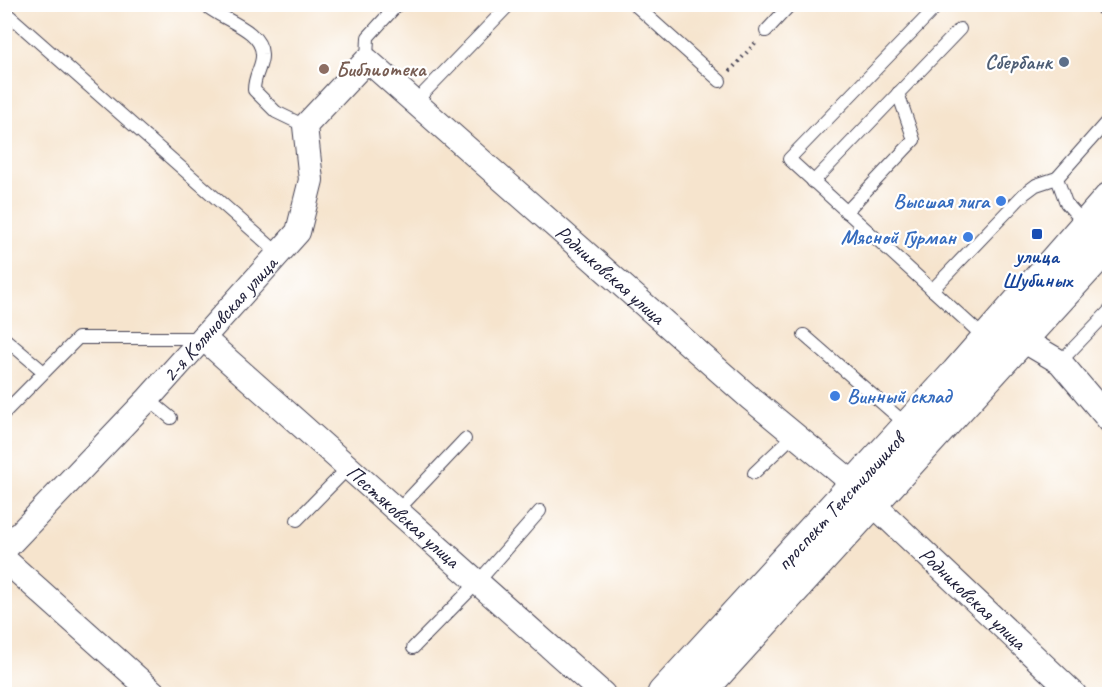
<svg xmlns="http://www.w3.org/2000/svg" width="1114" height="699" font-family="Caveat,sans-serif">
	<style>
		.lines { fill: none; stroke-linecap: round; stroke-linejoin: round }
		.service-casing { stroke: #423f51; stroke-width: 14 }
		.minor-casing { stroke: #423f51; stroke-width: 26 }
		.secondary-casing { stroke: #423f51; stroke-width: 35 }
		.path { stroke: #423f51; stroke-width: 4; stroke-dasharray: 1.5 4.5; stroke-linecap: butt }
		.service { stroke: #fff; stroke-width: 12 }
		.minor { stroke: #fff; stroke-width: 24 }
		.secondary { stroke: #fff; stroke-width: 33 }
		.service-dot { fill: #5c6f8a; stroke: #fff; stroke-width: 2 }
		.education-dot { fill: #8d6e63; stroke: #fff; stroke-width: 2 }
		.shop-dot { fill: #3f7fe0; stroke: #fff; stroke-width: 2 }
		.transit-dot { fill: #1a4fb4; stroke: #fff; stroke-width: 2 }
		.labels { text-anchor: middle; stroke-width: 4.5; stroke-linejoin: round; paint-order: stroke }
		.service-label { font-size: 21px; font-weight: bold; fill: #4e5e75; stroke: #fff; text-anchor: end }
		.education-label { font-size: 21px; font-weight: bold; fill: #785e54; stroke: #fff; text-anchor: start }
		.shop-label { font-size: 21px; font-weight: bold; fill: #366cbe; stroke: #fff; text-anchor: end }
		.transit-label { font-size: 21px; font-weight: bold; fill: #164399; stroke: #fff }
		.street-label { font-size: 21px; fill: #22223b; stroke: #fff }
	</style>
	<rect width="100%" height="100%" fill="#fff"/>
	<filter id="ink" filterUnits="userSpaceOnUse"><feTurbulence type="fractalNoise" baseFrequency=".0167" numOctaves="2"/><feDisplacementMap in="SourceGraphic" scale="12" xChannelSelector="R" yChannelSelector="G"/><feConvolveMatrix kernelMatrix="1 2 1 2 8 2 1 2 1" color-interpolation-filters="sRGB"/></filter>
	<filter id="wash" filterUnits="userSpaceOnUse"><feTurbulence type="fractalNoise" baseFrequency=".008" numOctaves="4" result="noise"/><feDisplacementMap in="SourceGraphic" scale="24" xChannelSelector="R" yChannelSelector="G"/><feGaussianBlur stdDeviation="1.35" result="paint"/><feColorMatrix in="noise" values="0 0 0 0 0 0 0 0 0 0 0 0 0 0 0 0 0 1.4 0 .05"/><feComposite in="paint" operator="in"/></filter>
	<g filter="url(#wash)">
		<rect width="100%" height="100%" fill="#f6e4cd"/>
	</g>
	<g filter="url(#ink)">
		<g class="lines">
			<defs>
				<g id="service">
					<path d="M204,4C220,20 261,28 262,54C263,66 254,74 254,90L276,112L305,126"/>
					<polyline points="634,4 720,81"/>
					<polyline points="939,4 789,159 985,338"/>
					<polyline points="4,11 278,253"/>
					<polyline points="766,31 791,4"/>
					<polyline points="367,60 368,37 398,4"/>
					<polyline points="415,102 510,4"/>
					<polyline points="813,182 960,29"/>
					<polyline points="846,212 914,140 898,93"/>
					<polyline points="1086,225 1066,203 1057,178 1110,118"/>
					<polyline points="932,290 1024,194 1036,185 1057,178"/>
					<polyline points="804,335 907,425"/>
					<polyline points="4,338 44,372"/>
					<polyline points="1060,362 1110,310"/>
					<polyline points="148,399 171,418"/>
					<polyline points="4,413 78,338 203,338"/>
					<polyline points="754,473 794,435"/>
					<polyline points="397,511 465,439"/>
					<polyline points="297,520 348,468"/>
					<polyline points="413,648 477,583 540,511"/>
				</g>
				<g id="minor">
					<path id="s1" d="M203,338L603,694"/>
					<polyline points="1021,339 1060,362 1110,421"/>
					<path id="s2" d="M871,502L1074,694"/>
					<path id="s3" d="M4,550L148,399L298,232L311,180L305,126L367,60L750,398L854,484"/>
					<polyline points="4,559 155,694"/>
				</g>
				<g id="secondary">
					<path id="s4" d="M664,694L957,374L1110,199"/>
					<polyline points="697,694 1110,241"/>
				</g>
			</defs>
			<!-- service casing -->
			<use href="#service" class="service-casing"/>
			<!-- minor casing -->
			<use href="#minor" class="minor-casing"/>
			<!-- secondary casing -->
			<use href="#secondary" class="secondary-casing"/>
			<!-- path -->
			<g class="path">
				<polyline points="1089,4 1110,23"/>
				<polyline points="730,71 757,41"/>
			</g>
			<!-- service -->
			<use href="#service" class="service"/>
			<!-- minor -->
			<use href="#minor" class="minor"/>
			<!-- secondary -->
			<use href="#secondary" class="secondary"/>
		</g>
	</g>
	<!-- markers -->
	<circle class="service-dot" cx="1064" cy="62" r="6"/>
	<circle class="education-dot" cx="324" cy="69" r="6"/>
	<g class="shop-dot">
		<circle cx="1001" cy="201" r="6"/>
		<circle cx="968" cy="237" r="6"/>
		<circle cx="835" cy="396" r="6"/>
	</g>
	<rect class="transit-dot" x="1031" y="228" width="12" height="12" rx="3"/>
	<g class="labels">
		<!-- service labels -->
		<g class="service-label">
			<text x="1052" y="69">Сбербанк</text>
		</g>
		<!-- education labels -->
		<g class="education-label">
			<text x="336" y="76">Библиотека</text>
		</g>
		<!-- shop labels -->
		<g class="shop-label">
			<text x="989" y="208">Высшая лига</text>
			<text x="956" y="244">Мясной Гурман</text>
			<text x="847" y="403" text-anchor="start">Винный склад</text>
		</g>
		<!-- transit labels -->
		<g class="transit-label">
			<text x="1037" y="263">улица<tspan x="1037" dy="24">Шубиных</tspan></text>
		</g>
		<!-- street labels -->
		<g class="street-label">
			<text dy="7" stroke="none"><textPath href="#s3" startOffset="956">Родниковская улица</textPath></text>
			<text dy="7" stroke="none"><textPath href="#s3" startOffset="316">2-я Коляновская улица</textPath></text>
			<text dy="7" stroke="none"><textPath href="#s4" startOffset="261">проспект Текстильщиков</textPath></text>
			<text dy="7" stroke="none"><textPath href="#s1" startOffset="268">Пестяковская улица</textPath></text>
			<text dy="7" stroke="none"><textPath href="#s2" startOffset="140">Родниковская улица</textPath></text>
		</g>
	</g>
	<!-- margin -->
	<rect width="1114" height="699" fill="none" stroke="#fff" stroke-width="24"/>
</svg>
